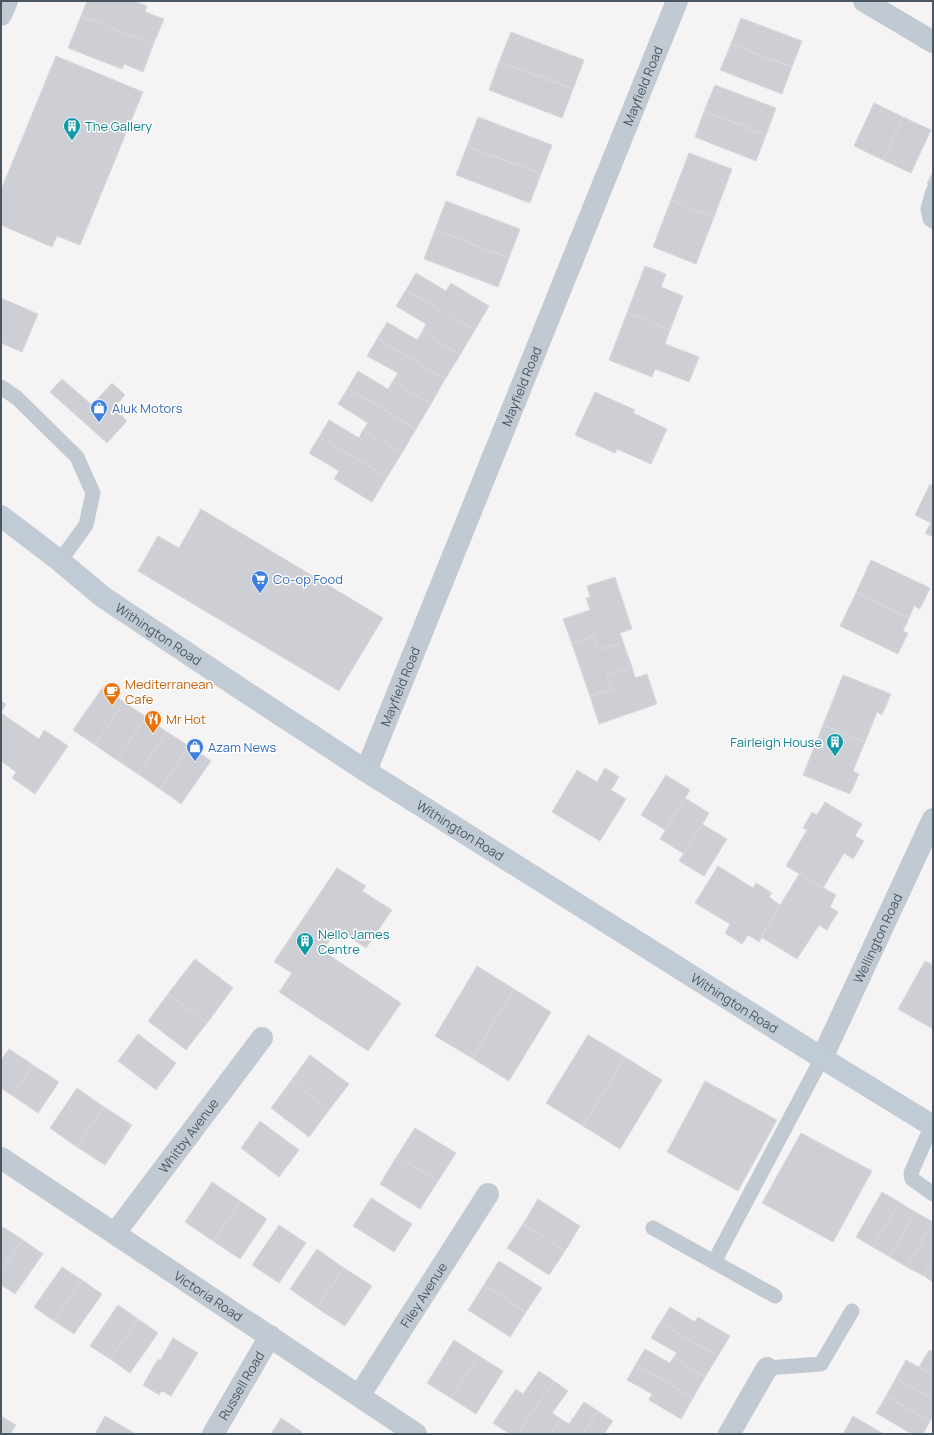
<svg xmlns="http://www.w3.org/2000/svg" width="934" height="1435" font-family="Manrope,sans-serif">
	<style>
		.building { fill: #cdcfd5; stroke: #d7d9de }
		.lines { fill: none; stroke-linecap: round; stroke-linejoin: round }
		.lane { stroke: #c1cad2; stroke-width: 15 }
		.street { stroke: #c1cad2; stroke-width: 22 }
		.secondary { stroke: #c1cbd6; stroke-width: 22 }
		.labels { text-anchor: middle; stroke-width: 3; stroke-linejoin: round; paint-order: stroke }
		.street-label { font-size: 13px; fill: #4a5661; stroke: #fff }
		.culture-label { font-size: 13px; fill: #0d838f; stroke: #fff; text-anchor: start }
		.shop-label { font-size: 13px; fill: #366cbe; stroke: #fff; text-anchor: start }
		.food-label { font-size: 13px; fill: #c56008; stroke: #fff; text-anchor: start }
	</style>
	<rect width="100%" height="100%" fill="#f5f3f3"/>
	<!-- building -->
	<g class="building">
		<polygon points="87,1 134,1 147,6 145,12 164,19 153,45 81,16"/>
		<polygon points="81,16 153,45 143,72 124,64 122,69 68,48"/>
		<polygon points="741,18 802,41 792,67 731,44"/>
		<polygon points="511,32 584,60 573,89 499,62"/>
		<polygon points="731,44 792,67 782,94 720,70"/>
		<polygon points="56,56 143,92 80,245 57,236 52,247 1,225 1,190"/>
		<polygon points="499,62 573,89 562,118 489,90"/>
		<polygon points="715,85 776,108 766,135 704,111"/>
		<polygon points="874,103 903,117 883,160 854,146"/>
		<polygon points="704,111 766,135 756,161 695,137"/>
		<polygon points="478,117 552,145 541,174 467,146"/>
		<polygon points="903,117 931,130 911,173 883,160"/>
		<polygon points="467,146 541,174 530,203 456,175"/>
		<polygon points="689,153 732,169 714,217 671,200"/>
		<polygon points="933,171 933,187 927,184"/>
		<polygon points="671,200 714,217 696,264 653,247"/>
		<polygon points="446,201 520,229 509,258 435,230"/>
		<polygon points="435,230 509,258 498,287 424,259"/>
		<polygon points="645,266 666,274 661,287 683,296 670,330 627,313"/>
		<polygon points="416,273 446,291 451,283 489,306 475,330 406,290"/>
		<polygon points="406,290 475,330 460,355 422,332 426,324 396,306"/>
		<polygon points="1,298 38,314 22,352 1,343"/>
		<polygon points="627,313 670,330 665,344 699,357 689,382 655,369 652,377 609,360"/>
		<polygon points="387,322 417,340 422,332 460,355 445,379 377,339"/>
		<polygon points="377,339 445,379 431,404 393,381 398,373 367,356"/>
		<polygon points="358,371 388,389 393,381 431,404 416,429 348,388"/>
		<polygon points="62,379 92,405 112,383 125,395 114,408 127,421 107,443 50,392"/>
		<polygon points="348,388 416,429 402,453 363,430 368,423 338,404"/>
		<polygon points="595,392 635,410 633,413 667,429 651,464 617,449 615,453 575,435"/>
		<polygon points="329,420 359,438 363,430 402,453 387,477 319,437"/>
		<polygon points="319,437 387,477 372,502 334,479 339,471 309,453"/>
		<polygon points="930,484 933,486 933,537 925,533 931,523 915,515"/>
		<polygon points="201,509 383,618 339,691 138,571 158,536 179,548"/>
		<polygon points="871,560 930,588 920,609 914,606 909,618 856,593"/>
		<polygon points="615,577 632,629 620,633 623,642 598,650 594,636 572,644 563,619 590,610 586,598 590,597 587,586"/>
		<polygon points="856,593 909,618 903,631 908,633 898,654 840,626"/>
		<polygon points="594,636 598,650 623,642 632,667 607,675 612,689 590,696 572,644"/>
		<polygon points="632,667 635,678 647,674 657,704 599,724 590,696 612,689 607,675"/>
		<polygon points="843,675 891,694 882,715 877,712 865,742 823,725"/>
		<polygon points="103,687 124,702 95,745 73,730"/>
		<polygon points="1,701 6,704 1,712"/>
		<polygon points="124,702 146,717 117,760 95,745"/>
		<polygon points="1,713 39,739 44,730 68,746 35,794 12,778 16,772 1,761"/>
		<polygon points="146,717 167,732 138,774 117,760"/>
		<polygon points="823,725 865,742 853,771 859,774 850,794 803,775"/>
		<polygon points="167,732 189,746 160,789 138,774"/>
		<polygon points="189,746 211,761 181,804 160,789"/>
		<polygon points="605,768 619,777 611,790 626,799 600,841 552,812 577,770 597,782"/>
		<polygon points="666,775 690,790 665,830 641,815"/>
		<polygon points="685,798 709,813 684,854 660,839"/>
		<polygon points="825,802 862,824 855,836 864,841 853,859 844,853 823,888 786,866 807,830 803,828 812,812 817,815"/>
		<polygon points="702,824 727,839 704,876 679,861"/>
		<polygon points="718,866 753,888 756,883 772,893 769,897 780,905 761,937 762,937 759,942 748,935 742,944 725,933 730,924 695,903"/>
		<polygon points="337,868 366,886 362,891 392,910 366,948 337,929 323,951 401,1003 368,1051 279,992 292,973 274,962"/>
		<polygon points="799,874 836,895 830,907 838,912 827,930 819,925 797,959 761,937"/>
		<polygon points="195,959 233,988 207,1023 168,994"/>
		<polygon points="925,961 933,965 933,1029 898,1009"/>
		<polygon points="477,966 514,989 472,1058 435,1036"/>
		<polygon points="514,989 551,1012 509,1081 472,1058"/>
		<polygon points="168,994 207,1023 186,1050 148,1021"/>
		<polygon points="138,1034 176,1063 156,1090 118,1061"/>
		<polygon points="588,1035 625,1057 583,1126 546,1103"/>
		<polygon points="9,1049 33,1065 13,1096 1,1088 1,1060"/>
		<polygon points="310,1055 349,1084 329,1110 291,1081"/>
		<polygon points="625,1057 662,1080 620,1149 583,1126"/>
		<polygon points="33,1065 59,1082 38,1113 13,1096"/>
		<polygon points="291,1081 329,1110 309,1137 271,1108"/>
		<polygon points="705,1081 777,1120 738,1191 667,1152"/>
		<polygon points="77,1088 104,1107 77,1147 50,1128"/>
		<polygon points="104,1107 132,1125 105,1165 77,1147"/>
		<polygon points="260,1121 299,1150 279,1177 241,1148"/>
		<polygon points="415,1128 456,1153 438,1181 397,1156"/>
		<polygon points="801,1133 872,1171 833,1242 762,1203"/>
		<polygon points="397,1156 438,1181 420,1209 380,1184"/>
		<polygon points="212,1182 240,1201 213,1241 185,1222"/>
		<polygon points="882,1192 899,1202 873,1247 856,1237"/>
		<polygon points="371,1198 412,1224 394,1252 353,1226"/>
		<polygon points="538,1199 580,1226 565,1251 523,1224"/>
		<polygon points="240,1201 267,1219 240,1259 213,1241"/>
		<polygon points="899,1202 915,1212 890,1257 873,1247"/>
		<polygon points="915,1212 933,1222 907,1267 890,1257"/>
		<polygon points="933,1222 933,1260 924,1276 907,1267"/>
		<polygon points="523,1224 565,1251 549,1275 507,1248"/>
		<polygon points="279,1225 306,1243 279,1283 252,1265"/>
		<polygon points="3,1227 23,1240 1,1272 1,1229"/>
		<polygon points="23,1240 43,1254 15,1294 1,1285 1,1272"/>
		<polygon points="317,1249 344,1268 317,1308 290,1289"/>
		<polygon points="933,1260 933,1282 924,1276"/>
		<polygon points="499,1261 542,1288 526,1312 484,1285"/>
		<polygon points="62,1267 82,1280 54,1321 34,1307"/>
		<polygon points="344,1268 372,1286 345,1326 317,1308"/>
		<polygon points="82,1280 102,1294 74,1334 54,1321"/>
		<polygon points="484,1285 526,1312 510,1337 468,1310"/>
		<polygon points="118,1305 138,1319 110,1359 90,1346"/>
		<polygon points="670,1307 695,1322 698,1317 730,1336 718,1356 660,1323"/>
		<polygon points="138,1319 158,1333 130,1373 110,1359"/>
		<polygon points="660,1323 718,1356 705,1377 673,1358 677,1353 651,1338"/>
		<polygon points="173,1338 198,1353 171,1396 162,1391 159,1395 143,1385 158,1359 160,1361"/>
		<polygon points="454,1340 479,1356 451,1398 427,1383"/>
		<polygon points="645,1349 670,1363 673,1358 705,1377 693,1398 636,1364"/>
		<polygon points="929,1350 933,1352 933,1375 919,1367"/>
		<polygon points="479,1356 503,1371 476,1414 451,1398"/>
		<polygon points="906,1360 933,1375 933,1399 896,1378"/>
		<polygon points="636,1364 693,1398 681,1419 649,1400 652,1394 627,1380"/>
		<polygon points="539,1371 554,1381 518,1434 510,1434 493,1423 516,1389 523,1394"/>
		<polygon points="896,1378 933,1399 933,1417 930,1421 886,1396"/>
		<polygon points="554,1381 568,1391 552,1413 561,1419 551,1434 518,1434"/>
		<polygon points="886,1396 930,1421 923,1434 912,1434 876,1413"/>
		<polygon points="584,1402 598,1411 583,1434 551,1434 561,1419 569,1424"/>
		<polygon points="598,1411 613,1421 604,1434 583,1434"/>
		<polygon points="1,1416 16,1425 10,1434 1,1434"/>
		<polygon points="105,1416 136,1434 95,1434"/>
		<polygon points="853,1416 884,1434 843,1434"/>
		<polygon points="281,1418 302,1432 301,1434 271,1434"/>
	</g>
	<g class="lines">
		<!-- lane -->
		<g class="lane">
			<polyline points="933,191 928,209 930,219 933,221"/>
			<polyline points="1,387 17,398 77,457 93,493 86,525 60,561"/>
			<polyline points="932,1125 911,1173 912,1179 933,1194"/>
			<polyline points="653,1228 775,1296"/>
			<polyline points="714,1262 822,1058"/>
			<polyline points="767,1368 821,1364 852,1311"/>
		</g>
		<!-- street -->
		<g class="street">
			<polyline points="864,1 933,42"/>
			<polyline points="1,15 7,1"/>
			<path id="s1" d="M366,771L677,1"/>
			<path id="s2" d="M822,1058L933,819"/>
			<path id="s3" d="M1,1158L416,1434"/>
			<path id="s4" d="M115,1233L262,1038"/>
			<path id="s5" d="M359,1396L488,1194"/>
			<path id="s6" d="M213,1434L270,1336"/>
			<polyline points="729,1434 767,1368"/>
		</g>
		<!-- secondary -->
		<path class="secondary" id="s7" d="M1,516L60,561L103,597L241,689L366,771L822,1058L933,1126"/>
	</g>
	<!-- icons -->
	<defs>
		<symbol id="building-pin" viewBox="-11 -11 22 30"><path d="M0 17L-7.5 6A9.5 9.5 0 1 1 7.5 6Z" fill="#0f9aa8" stroke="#fff"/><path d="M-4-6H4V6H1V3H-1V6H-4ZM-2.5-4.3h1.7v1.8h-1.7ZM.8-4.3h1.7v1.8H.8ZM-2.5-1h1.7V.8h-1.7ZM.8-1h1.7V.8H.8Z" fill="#fff"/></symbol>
		<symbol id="shop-pin" viewBox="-11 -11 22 30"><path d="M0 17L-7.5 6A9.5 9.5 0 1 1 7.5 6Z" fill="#3f7fe0" stroke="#fff"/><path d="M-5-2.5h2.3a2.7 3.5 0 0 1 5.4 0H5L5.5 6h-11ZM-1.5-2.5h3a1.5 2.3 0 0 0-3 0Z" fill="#fff"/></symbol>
		<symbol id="supermarket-pin" viewBox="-11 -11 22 30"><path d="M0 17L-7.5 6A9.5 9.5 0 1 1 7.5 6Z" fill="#3f7fe0" stroke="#fff"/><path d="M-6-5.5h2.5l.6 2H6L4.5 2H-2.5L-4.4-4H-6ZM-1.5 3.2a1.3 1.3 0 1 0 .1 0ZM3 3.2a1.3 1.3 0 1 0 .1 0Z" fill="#fff"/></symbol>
		<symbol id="cafe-pin" viewBox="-11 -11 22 30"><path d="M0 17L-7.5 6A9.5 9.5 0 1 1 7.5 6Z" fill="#e8710a" stroke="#fff"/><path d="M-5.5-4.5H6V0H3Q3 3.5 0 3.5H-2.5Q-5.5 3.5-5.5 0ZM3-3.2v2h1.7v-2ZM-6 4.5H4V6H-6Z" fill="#fff"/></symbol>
		<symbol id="restaurant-pin" viewBox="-11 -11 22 30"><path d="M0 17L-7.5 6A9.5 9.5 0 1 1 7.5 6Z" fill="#e8710a" stroke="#fff"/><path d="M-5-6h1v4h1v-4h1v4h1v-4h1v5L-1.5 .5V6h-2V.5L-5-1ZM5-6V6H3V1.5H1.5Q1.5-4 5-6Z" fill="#fff"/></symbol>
	</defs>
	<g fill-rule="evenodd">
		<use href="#building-pin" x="62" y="116" width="20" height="27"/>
		<use href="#shop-pin" x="89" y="398" width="20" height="27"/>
		<use href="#supermarket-pin" x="250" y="569" width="20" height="27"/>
		<use href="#cafe-pin" x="102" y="681" width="20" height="27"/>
		<use href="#restaurant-pin" x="143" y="709" width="20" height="27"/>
		<use href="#building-pin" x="825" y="732" width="20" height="27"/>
		<use href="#shop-pin" x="185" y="737" width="20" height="27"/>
		<use href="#building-pin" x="295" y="931" width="20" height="27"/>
	</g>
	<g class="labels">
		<!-- street labels -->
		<g class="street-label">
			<text dy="5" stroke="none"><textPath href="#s1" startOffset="739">Mayfield Road</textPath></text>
			<text dy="5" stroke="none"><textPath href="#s1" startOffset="415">Mayfield Road</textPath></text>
			<text dy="5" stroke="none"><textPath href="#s7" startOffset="197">Withington Road</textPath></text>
			<text dy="5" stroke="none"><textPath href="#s1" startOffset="91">Mayfield Road</textPath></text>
			<text dy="5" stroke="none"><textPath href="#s7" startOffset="557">Withington Road</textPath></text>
			<text dy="5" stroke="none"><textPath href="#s2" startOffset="132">Wellington Road</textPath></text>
			<text dy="5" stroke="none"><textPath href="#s7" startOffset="881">Withington Road</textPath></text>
			<text dy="5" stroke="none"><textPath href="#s4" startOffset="122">Whitby Avenue</textPath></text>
			<text dy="5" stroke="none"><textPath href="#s3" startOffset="249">Victoria Road</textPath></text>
			<text dy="5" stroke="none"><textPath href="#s5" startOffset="120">Filey Avenue</textPath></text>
			<text dy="5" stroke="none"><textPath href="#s6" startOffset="56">Russell Road</textPath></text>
		</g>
		<!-- culture labels -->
		<g class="culture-label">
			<text x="85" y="131">The Gallery</text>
			<text x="822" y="747" text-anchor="end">Fairleigh House</text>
			<text x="318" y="939">Nello James<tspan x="318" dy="15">Centre</tspan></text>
		</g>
		<!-- shop labels -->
		<g class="shop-label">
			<text x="112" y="413">Aluk Motors</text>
			<text x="273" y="584">Co-op Food</text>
			<text x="208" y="752">Azam News</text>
		</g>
		<!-- food labels -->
		<g class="food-label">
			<text x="125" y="689">Mediterranean<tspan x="125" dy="15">Cafe</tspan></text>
			<text x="166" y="724">Mr Hot</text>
		</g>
	</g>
	<!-- border -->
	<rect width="934" height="1435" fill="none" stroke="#4a5661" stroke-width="4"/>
</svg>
